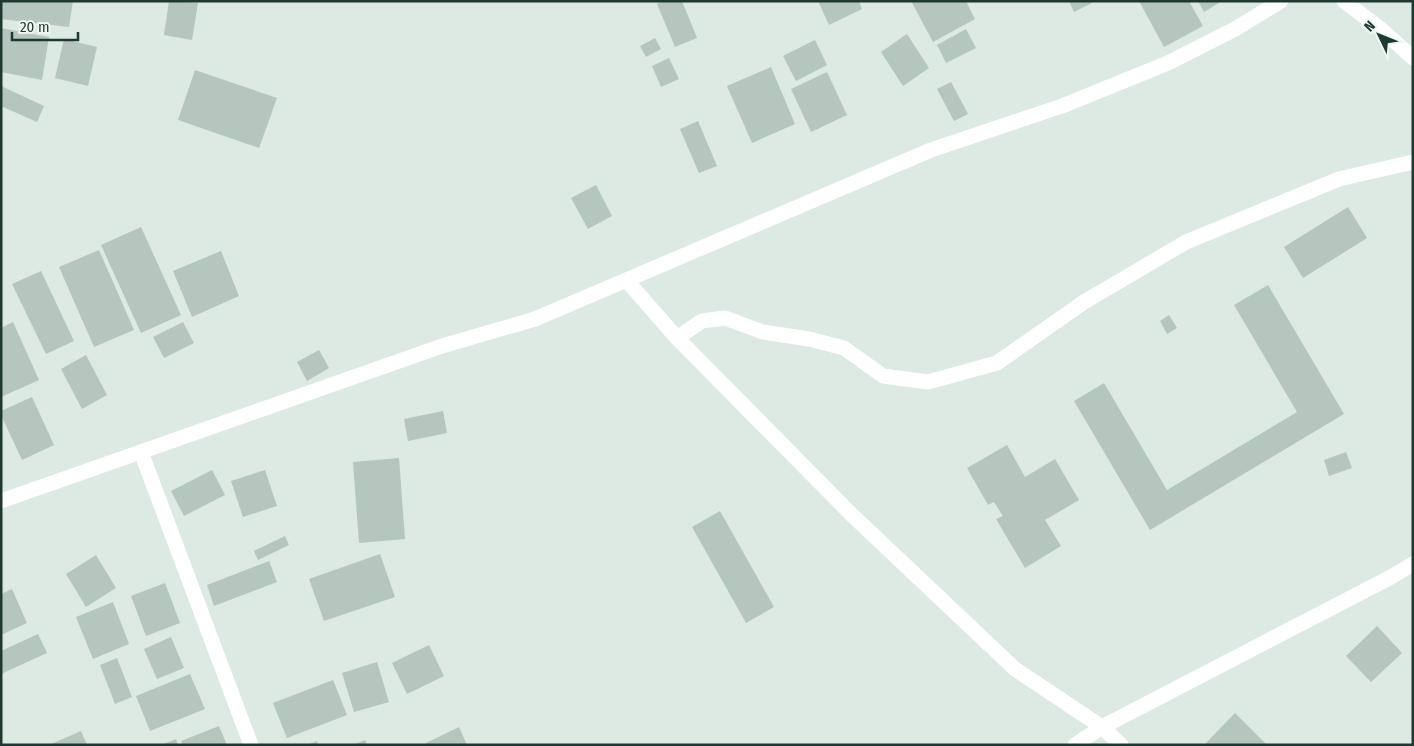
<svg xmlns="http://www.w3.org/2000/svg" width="1414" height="746" font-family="'Fira Sans Condensed',sans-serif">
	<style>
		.building { fill: #b5c6bf }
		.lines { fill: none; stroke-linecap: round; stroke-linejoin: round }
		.minor { stroke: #fff; stroke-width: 15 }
	</style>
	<rect width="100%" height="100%" fill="#dde9e3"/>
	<!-- building -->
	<g class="building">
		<polygon points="1,1 73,1 69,27 1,19"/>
		<polygon points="169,1 198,3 192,40 164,35"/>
		<polygon points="663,1 682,1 697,38 675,47 657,4"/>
		<polygon points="818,1 859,1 862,9 829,25"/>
		<polygon points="911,1 966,1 975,19 933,42"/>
		<polygon points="1069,1 1096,1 1074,12"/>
		<polygon points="1139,1 1189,1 1203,26 1164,47"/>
		<polygon points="1198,1 1222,1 1204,12"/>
		<polygon points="1,28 49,37 42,80 1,72"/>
		<polygon points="966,29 976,48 946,63 937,45"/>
		<polygon points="907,34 929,68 903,86 881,52"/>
		<polygon points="655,38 661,49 646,57 640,46"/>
		<polygon points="64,39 97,47 88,86 55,78"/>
		<polygon points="815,40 827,65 796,81 783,56"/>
		<polygon points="669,58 679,79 661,87 652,66"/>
		<polygon points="771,67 795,124 752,143 727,86"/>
		<polygon points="195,70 277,98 259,148 178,120"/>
		<polygon points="827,72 847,115 811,132 791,89"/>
		<polygon points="951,82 968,114 954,121 937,89"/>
		<polygon points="1,86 44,106 37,122 1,106"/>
		<polygon points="698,121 717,166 699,173 680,129"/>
		<polygon points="596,185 612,216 588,229 571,198"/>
		<polygon points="1348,207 1367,238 1303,278 1284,247"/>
		<polygon points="141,227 181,315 141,333 101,245"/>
		<polygon points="99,250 134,330 94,347 59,267"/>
		<polygon points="221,251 239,296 192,317 173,271"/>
		<polygon points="41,271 74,341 46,354 12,284"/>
		<polygon points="1268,285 1344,414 1150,530 1074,401 1104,383 1167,490 1297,412 1234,305"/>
		<polygon points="1169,315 1177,328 1167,334 1160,321"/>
		<polygon points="13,322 39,380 1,397 1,328"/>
		<polygon points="183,322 194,343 164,358 153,337"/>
		<polygon points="319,350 329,368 307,381 297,362"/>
		<polygon points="86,355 107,395 82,409 61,369"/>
		<polygon points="32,397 54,445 22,460 1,415 1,411"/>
		<polygon points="443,411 447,433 408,441 404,419"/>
		<polygon points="1007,445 1025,477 1055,459 1079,500 1045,520 1061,546 1025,568 996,519 1003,516 994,502 988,505 967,468"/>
		<polygon points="1346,452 1352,468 1329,476 1324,460"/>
		<polygon points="399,458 405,539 359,543 353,462"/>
		<polygon points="212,470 225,495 184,516 171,491"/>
		<polygon points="265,470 277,506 243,517 231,481"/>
		<polygon points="720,511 774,607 746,623 692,527"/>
		<polygon points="285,536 289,545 258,560 254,551"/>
		<polygon points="380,554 395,597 324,621 309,579"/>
		<polygon points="96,555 116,588 86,607 66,574"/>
		<polygon points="269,561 277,582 214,606 207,585"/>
		<polygon points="165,583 180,623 146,636 131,596"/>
		<polygon points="12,589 27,623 1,635 1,594"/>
		<polygon points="113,602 129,644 93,659 76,617"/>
		<polygon points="1377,626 1402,653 1371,682 1346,656"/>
		<polygon points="38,634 47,653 1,674 1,651"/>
		<polygon points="171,637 184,668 157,679 144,649"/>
		<polygon points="429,645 444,676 407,694 392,663"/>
		<polygon points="117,658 132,697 115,704 100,665"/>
		<polygon points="377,662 389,702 354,712 342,673"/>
		<polygon points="190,674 205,709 150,731 136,696"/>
		<polygon points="333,680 347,715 287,738 273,703"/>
		<polygon points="1235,713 1266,744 1265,745 1204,745"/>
		<polygon points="219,726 227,745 183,745 181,741"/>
		<polygon points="459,727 467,745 426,745 426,743"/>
		<polygon points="81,731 87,745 49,745"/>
		<polygon points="176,739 178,745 161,745"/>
		<polygon points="365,740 367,745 353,745"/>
		<polygon points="317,741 318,745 307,745"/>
	</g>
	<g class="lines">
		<!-- minor -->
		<g class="minor">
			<polyline points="1344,1 1382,30 1413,58"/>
			<polyline points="627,281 677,338 852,515 1015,669 1102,727 1121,745"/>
			<polyline points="677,338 702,321 725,318 763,332 809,339 844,348 883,376 928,382 997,363 1084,302 1186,242 1339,179 1413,162"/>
			<polyline points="141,452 251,745"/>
			<polyline points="1,501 442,346 535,319 931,150 1062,106 1168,63 1235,29 1281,1"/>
			<polyline points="1075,745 1102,727 1391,577 1413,564"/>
		</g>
	</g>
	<!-- border -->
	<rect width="1414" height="746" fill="none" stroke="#1f3831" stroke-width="5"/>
	<!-- north arrow -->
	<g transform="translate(1379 35) rotate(313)" stroke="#edf6f1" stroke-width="4" paint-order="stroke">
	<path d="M0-4L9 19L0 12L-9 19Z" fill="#1f3831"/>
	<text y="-8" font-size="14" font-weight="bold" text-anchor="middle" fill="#1f3831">N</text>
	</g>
	<!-- scale -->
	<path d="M12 32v8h66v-8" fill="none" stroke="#1f3831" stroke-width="2.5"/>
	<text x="20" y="32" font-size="15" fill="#1f3831" stroke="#edf6f1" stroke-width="4" paint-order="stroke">20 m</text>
</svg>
